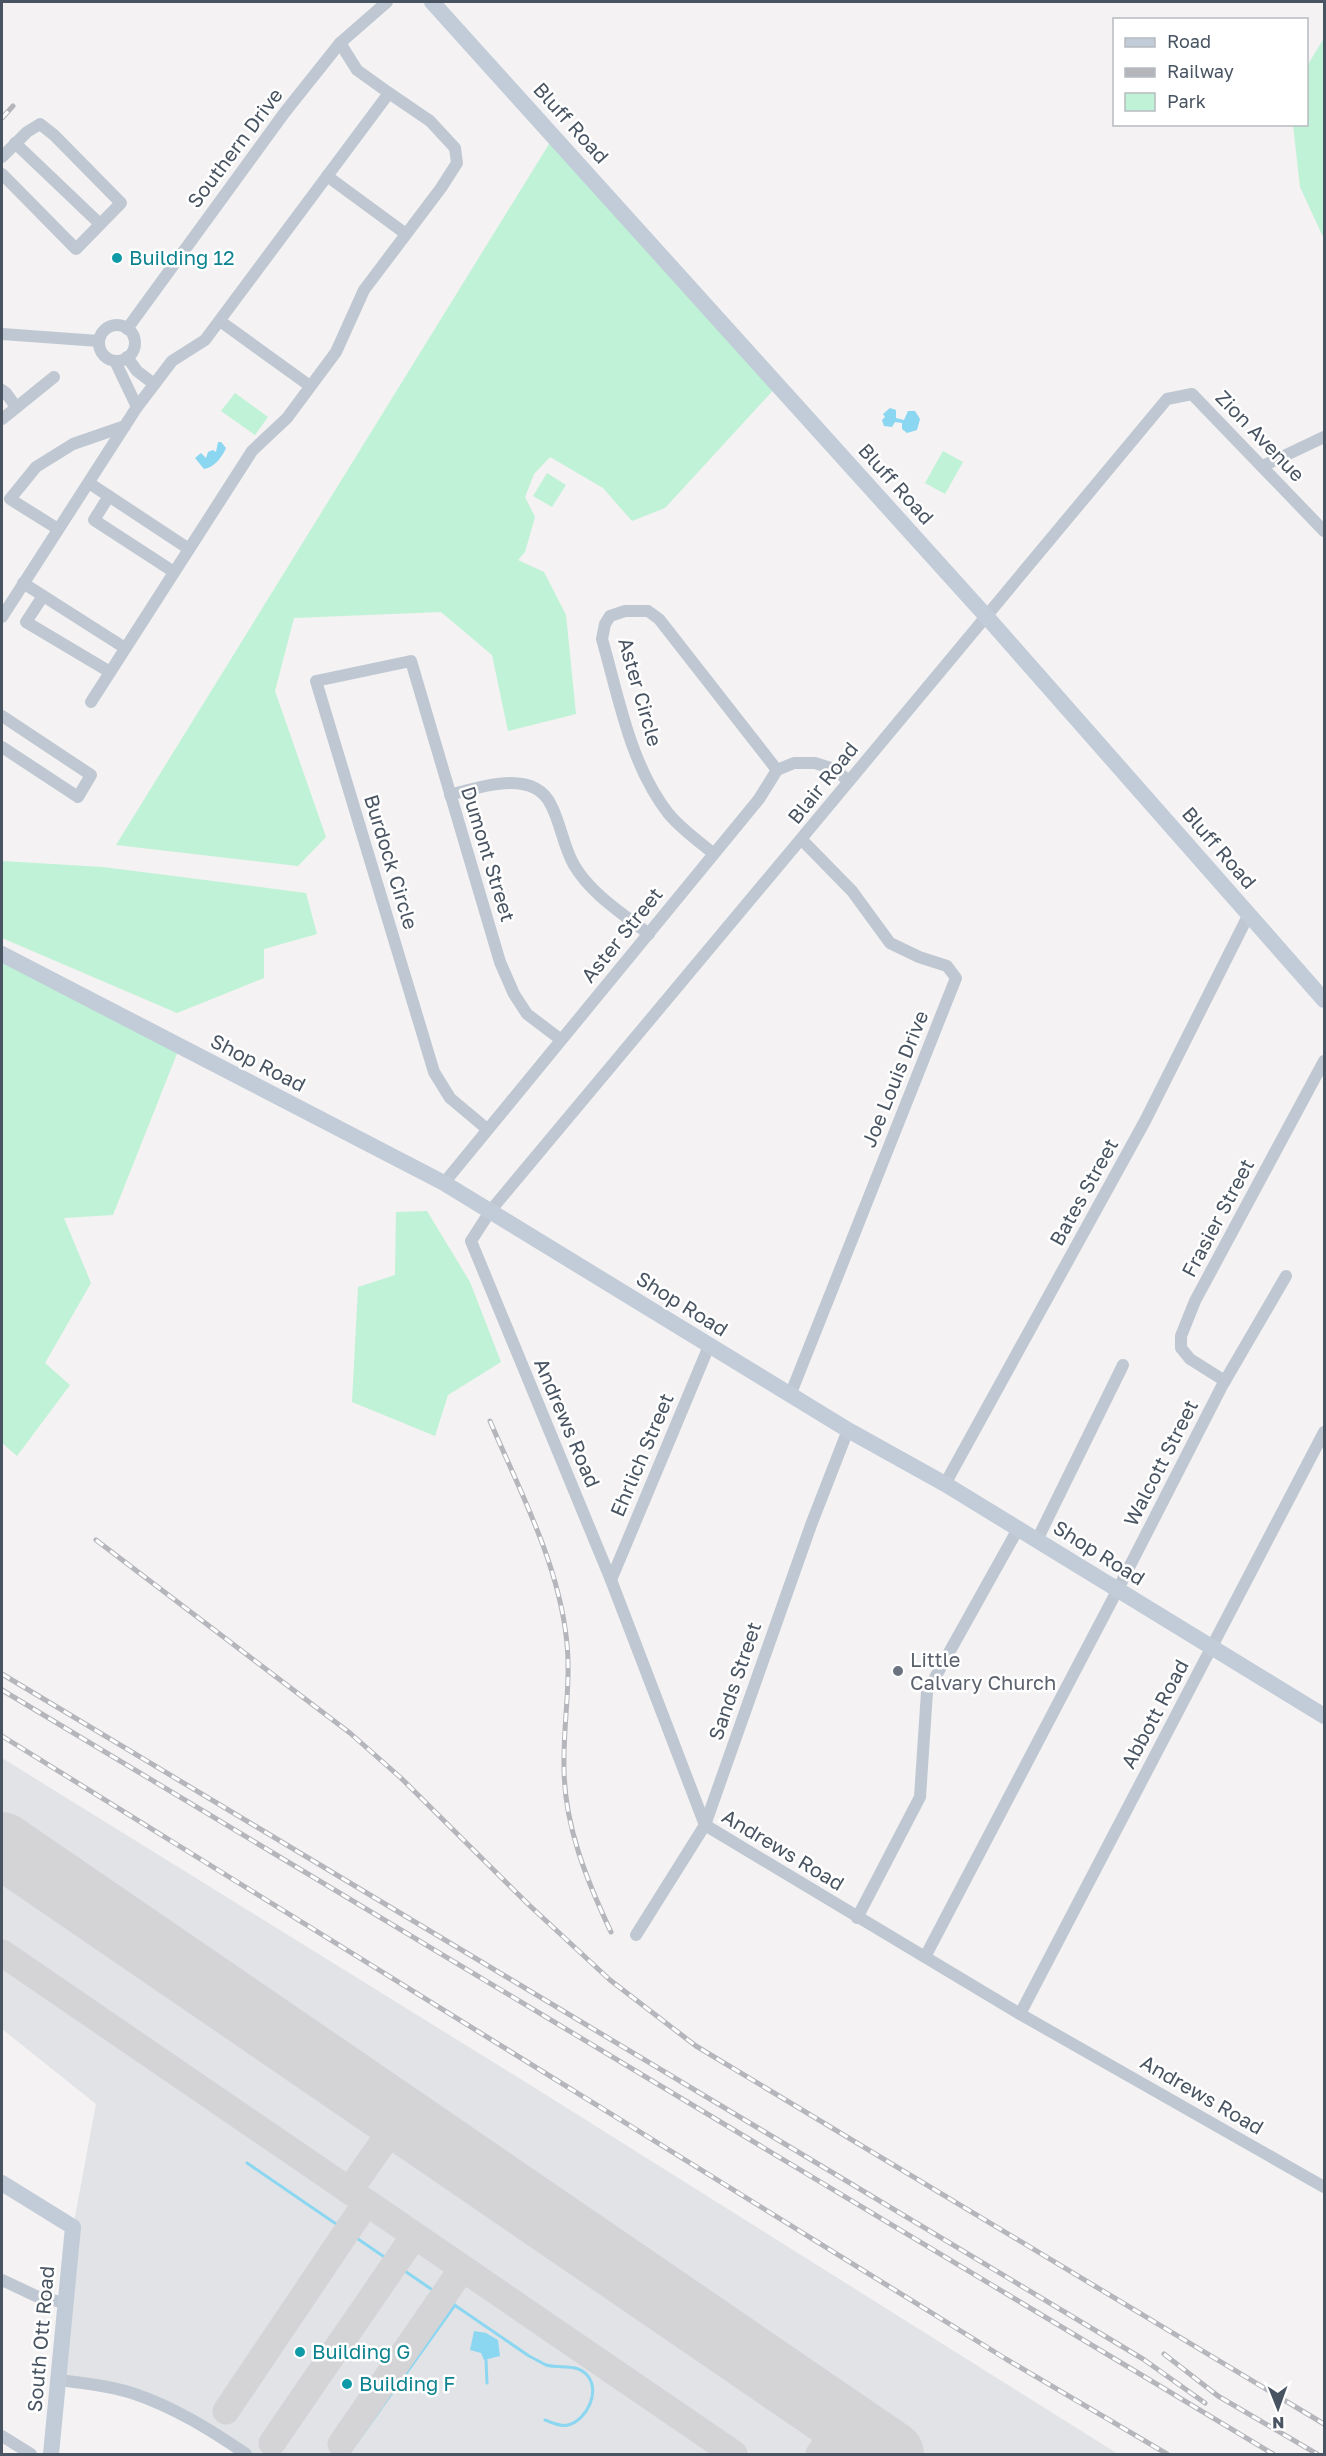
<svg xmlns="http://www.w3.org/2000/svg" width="1326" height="2456" font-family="'Golos Text',sans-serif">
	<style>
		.airport { fill: #e1e3e6 }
		.green { fill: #bff2d6 }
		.water { fill: #8bd6f1 }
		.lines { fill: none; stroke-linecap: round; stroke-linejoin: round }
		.stream { stroke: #8bd6f1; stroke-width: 3 }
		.taxiway { stroke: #d4d4d7; stroke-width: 27 }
		.runway { stroke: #d4d4d7; stroke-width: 66 }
		.street { stroke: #bfc8d2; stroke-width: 12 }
		.secondary { stroke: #c2ccd9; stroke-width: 16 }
		.rail-casing { stroke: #b4b6bc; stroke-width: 5 }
		.rail { stroke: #fff; stroke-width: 3; stroke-dasharray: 9; stroke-linecap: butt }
		.culture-dot { fill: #0f9aa8; stroke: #fff; stroke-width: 2 }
		.worship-dot { fill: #6b7280; stroke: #fff; stroke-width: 2 }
		.labels { text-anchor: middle; stroke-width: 5; stroke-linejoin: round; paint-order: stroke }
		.street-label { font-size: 20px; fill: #485461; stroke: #fff }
		.culture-label { font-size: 20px; fill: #0d838f; stroke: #fff; text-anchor: start }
		.worship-label { font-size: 20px; fill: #5b616d; stroke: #fff; text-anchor: start }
	</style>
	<rect width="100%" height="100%" fill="#f4f2f2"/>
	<!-- airport -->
	<polygon class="airport" points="2,1758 543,2093 1118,2454 246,2454 169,2408 59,2380 73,2227 96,2104 2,2029"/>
	<!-- green -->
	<g class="green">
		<polygon points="1324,38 1324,239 1300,187 1293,125 1306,124 1307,66"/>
		<polygon points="554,136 778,385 665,508 632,521 603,488 550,457 534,474 525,497 535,517 525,552 518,560 544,572 566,615 576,714 508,731 492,655 441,612 294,618 275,691 326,837 298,866 116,845"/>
		<polygon points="235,393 268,417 255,435 221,411"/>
		<polygon points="943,451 963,462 945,494 925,483"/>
		<polygon points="547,473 566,485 552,507 533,496"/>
		<polygon points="2,861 103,867 306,893 317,934 264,949 264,978 177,1013 2,938"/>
		<polygon points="2,954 180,1046 113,1215 64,1218 91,1283 45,1363 70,1385 17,1456 2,1443"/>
		<polygon points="427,1211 470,1282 501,1362 448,1395 435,1436 352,1402 358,1287 395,1275 396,1212"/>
	</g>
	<!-- water -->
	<g class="water">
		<polygon points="890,408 896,410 896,418 904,420 908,411 915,411 920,419 917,430 907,433 902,429 902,423 895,422 892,427 884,426 882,420 885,417 883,414"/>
		<path d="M218,442H221L226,448C222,457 215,467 204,469L195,458L201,453L206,458L208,452L213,450L216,452Z"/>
		<polygon points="474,2331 486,2333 498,2340 500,2356 484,2360 481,2353 470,2350"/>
	</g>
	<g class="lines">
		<!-- stream -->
		<g class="stream">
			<path d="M247,2163L529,2356C535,2359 540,2362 546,2365C560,2369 576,2363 587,2375C601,2391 587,2420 568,2425C561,2427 552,2423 545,2420"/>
			<polyline points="486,2360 487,2383"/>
			<polyline points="348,2454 455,2305"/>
		</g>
		<!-- taxiway -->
		<g class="taxiway">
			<polyline points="2,1953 734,2454"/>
			<polyline points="349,2191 400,2118"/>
			<polyline points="226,2411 366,2203"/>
			<polyline points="272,2443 414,2236"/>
			<polyline points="341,2444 462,2269"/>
			<polyline points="819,2454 842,2421"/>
		</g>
		<!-- runway -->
		<polyline class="runway" points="2,1845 891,2454"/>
		<!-- street -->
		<g class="street">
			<polyline points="15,143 100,224"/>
			<polyline points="2,157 27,132 40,124 54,135 121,203 76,249 2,174"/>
			<polyline points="327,176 406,234"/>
			<polyline points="220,321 310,386"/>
			<circle cx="117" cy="343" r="18"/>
			<polyline points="127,329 285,112 340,43 387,2"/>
			<polyline points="2,334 99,341"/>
			<polyline points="127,357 137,371 154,384"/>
			<polyline points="115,361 137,407"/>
			<polyline points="2,390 6,393 16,407"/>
			<polyline points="2,419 54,377"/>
			<polyline points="1263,466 1324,437"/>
			<polyline points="89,483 189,549"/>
			<polyline points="109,496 94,520 174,572"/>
			<polyline points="58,529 10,499 36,467 73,444 125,426"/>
			<path d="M1324,531L1192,394L1167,399C942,670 717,940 491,1210L471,1241L611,1580L705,1825L1020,2014L1324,2187"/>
			<polyline points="23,583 125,648"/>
			<polyline points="43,596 26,622 110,672"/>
			<polyline points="2,617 137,407 172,361 205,340 389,93 357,70 340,43"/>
			<polyline points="91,702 252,451 287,418 336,352 364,290 441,188 457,163 455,148 430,121 389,93"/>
			<polyline points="2,716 91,775 78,797 2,747"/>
			<path d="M450,795C479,787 534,768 551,805C561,824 563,846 574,865C591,894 623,914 649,934"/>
			<path d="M713,853C698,841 680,828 668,813C630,764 619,698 602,639L605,624L610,616L625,611H648L659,619L777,770"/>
			<polyline points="487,1129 450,1098 434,1072 316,681 411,661 500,962 514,994 527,1014 560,1039"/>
			<polyline points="444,1183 759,799 777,770 794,763 815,763 834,769 849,781"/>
			<polyline points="1225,1381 1190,1359 1181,1348 1181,1336 1195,1301 1324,1061"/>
			<polyline points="791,1393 956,978 947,966 919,957 890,943 852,891 802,840"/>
			<polyline points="945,1484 1145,1121 1249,914"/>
			<polyline points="1037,1540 1123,1365"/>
			<polyline points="611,1580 709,1346"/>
			<polyline points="857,1918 920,1797 927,1692 1018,1529"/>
			<polyline points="636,1935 705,1825 811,1525 848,1430"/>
			<polyline points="925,1957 1118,1589 1222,1386 1286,1276"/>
			<polyline points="1020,2014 1324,1432"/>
			<polyline points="2,2280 36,2296 65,2303"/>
			<path d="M59,2380C84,2383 109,2386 132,2393C174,2407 211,2430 246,2454"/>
			<polyline points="2,2436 31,2454"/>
		</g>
		<!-- secondary -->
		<g class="secondary">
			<polyline points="432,2 986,616 1324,1000"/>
			<polyline points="2,954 444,1183 848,1430 945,1484 1324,1716"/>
			<polyline points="2,2183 73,2227 51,2454"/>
		</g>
		<defs>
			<g id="rail">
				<polyline points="2,118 13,106"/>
				<path d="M490,1421C519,1489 557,1561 566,1635C572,1679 563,1723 564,1767C564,1825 587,1881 611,1932"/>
				<polyline points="96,1540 350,1733 401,1778 529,1905 610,1980 696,2046 1324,2424"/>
				<polyline points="2,1674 1143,2359 1205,2403"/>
				<polyline points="2,1690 1273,2454"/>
				<polyline points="2,1736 1006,2359 1167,2454"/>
				<polyline points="1164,2354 1218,2396 1317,2454"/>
			</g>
		</defs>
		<!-- rail casing -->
		<use href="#rail" class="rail-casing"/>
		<!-- rail -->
		<use href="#rail" class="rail"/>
	</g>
	<!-- markers -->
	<g class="culture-dot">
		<circle cx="117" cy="258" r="6"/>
		<circle cx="300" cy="2352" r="6"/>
		<circle cx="347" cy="2384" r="6"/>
	</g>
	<circle class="worship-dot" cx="898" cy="1671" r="6"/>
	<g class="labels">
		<!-- street labels -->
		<g class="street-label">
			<text transform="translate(571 123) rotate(48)" y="7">Bluff Road</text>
			<text transform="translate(235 148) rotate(-53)" y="7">Southern Drive</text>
			<text transform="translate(1260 436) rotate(46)" y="7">Zion Avenue</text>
			<text transform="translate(896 484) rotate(48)" y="7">Bluff Road</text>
			<text transform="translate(640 692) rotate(74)" y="7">Aster Circle</text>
			<text transform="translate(823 783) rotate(-51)" y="7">Blair Road</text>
			<text transform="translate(1219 848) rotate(49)" y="7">Bluff Road</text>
			<text transform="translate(488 854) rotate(73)" y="7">Dumont Street</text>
			<text transform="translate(391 862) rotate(73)" y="7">Burdock Circle</text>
			<text transform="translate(622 935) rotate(-51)" y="7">Aster Street</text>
			<text transform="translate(258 1063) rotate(27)" y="7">Shop Road</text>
			<text transform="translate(895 1079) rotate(-68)" y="7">Joe Louis Drive</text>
			<text transform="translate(1084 1192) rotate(-61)" y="7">Bates Street</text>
			<text transform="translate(1218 1218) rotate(-62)" y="7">Frasier Street</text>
			<text transform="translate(682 1304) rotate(32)" y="7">Shop Road</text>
			<text transform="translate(567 1423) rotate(67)" y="7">Andrews Road</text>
			<text transform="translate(642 1455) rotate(-67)" y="7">Ehrlich Street</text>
			<text transform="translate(1161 1463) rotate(-63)" y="7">Walcott Street</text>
			<text transform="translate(1099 1553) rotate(32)" y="7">Shop Road</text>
			<text transform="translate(735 1681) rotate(-71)" y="7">Sands Street</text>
			<text transform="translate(1155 1714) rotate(-62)" y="7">Abbott Road</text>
			<text transform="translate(783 1850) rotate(31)" y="7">Andrews Road</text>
			<text transform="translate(1202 2095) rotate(30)" y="7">Andrews Road</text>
			<text transform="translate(41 2339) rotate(-85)" y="7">South Ott Road</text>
		</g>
		<!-- culture labels -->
		<g class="culture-label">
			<text x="129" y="265">Building 12</text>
			<text x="312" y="2359">Building G</text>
			<text x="359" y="2391">Building F</text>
		</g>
		<!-- worship labels -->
		<g class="worship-label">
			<text x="910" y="1667">Little<tspan x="910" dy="23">Calvary Church</tspan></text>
		</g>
	</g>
	<!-- border -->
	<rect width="1326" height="2456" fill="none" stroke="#485461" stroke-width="6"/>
	<!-- legend -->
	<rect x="1113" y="18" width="195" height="108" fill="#ffffff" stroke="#b6bbc0" stroke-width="1.5"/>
	<rect x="1125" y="38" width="30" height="9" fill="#c2ccd9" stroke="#b6bbc0" stroke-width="1.5"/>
	<text x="1167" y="48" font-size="18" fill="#485461">Road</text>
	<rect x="1125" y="68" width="30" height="9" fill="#b4b6bc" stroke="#b6bbc0" stroke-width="1.5"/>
	<text x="1167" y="78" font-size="18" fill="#485461">Railway</text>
	<rect x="1125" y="93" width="30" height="18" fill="#bff2d6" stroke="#b6bbc0" stroke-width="1.5"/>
	<text x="1167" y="108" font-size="18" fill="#485461">Park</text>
	<!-- north arrow -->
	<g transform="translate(1278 2408) rotate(179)" stroke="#ffffff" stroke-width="4.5" paint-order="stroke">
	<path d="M0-4.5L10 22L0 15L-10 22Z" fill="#485461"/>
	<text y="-9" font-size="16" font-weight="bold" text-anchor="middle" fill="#485461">N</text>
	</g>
</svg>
